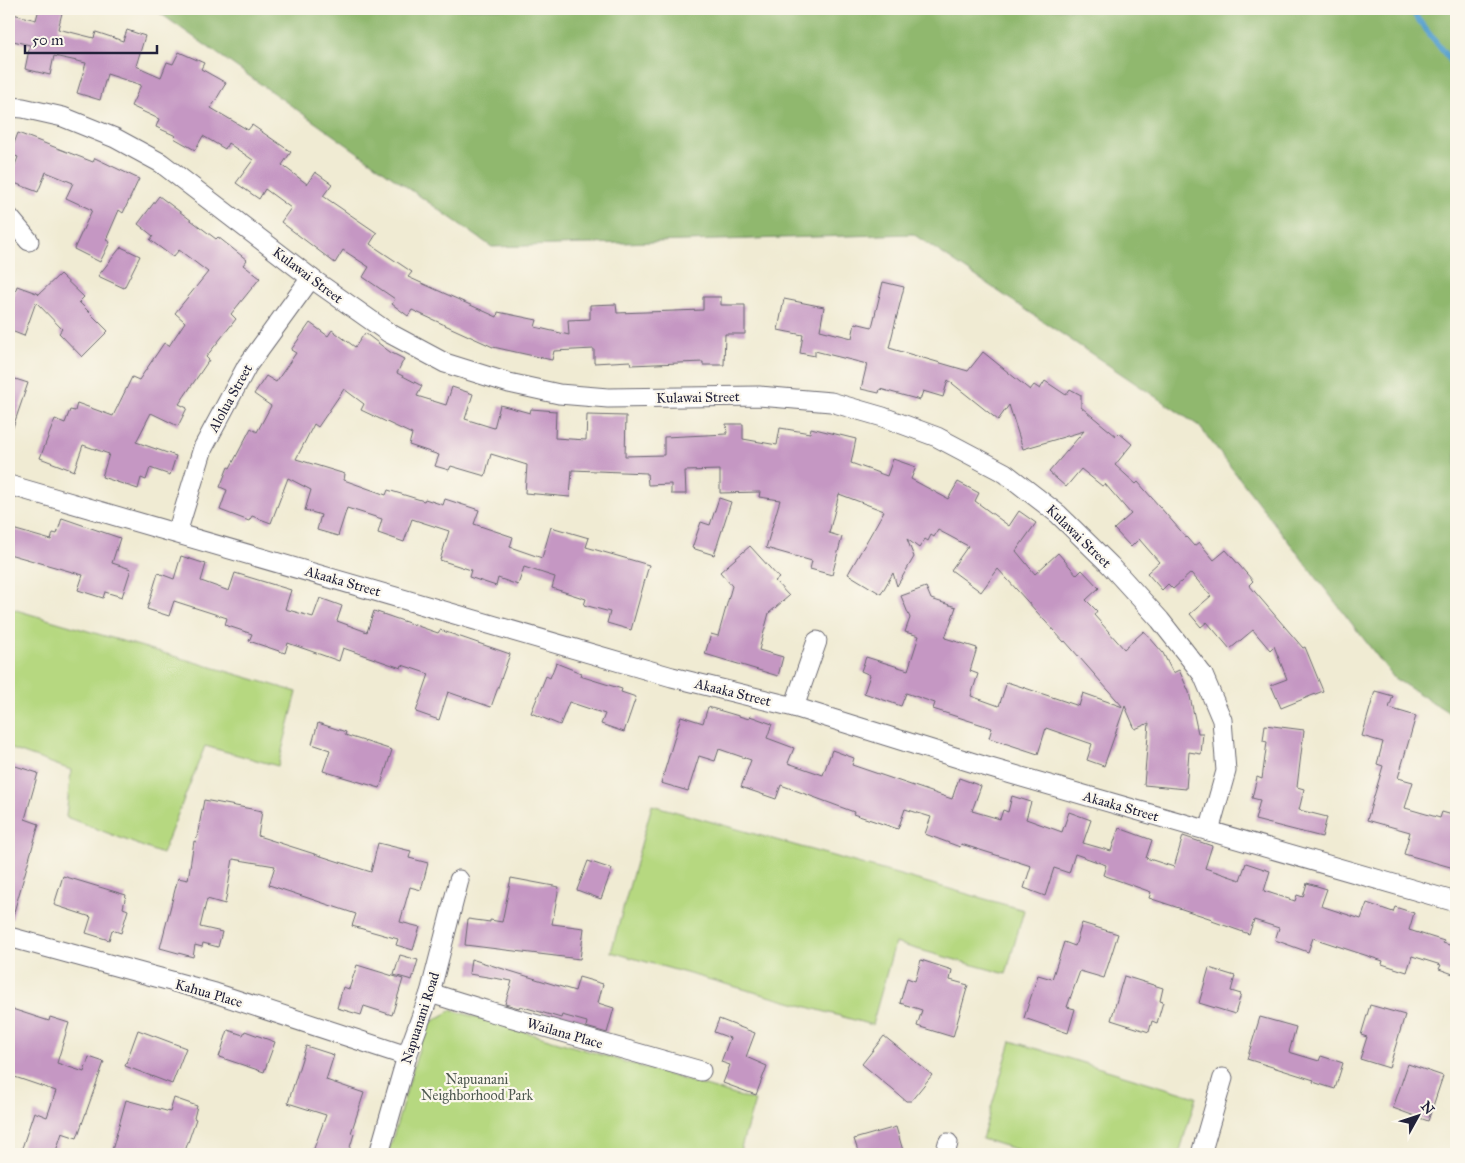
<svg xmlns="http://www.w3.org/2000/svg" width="1465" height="1163" font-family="'IM FELL Great Primer',serif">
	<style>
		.green { fill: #b6d880; stroke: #6c7d5e }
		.forest { fill: #90b86e; stroke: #596d54 }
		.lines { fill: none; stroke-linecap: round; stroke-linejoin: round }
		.stream { stroke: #58a1cf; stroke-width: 5.5 }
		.building { fill: #c597c3 }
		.street-casing { stroke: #6a6870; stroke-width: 21 }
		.street { stroke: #fff; stroke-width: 19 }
		.labels { text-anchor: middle; stroke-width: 4.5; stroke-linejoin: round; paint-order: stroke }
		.street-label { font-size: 14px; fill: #22223b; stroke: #fbf7ec }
		.park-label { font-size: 14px; fill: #4e5950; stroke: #fbf7ec }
	</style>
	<rect width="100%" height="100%" fill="#fbf7ec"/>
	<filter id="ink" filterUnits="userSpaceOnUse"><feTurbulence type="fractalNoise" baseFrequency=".02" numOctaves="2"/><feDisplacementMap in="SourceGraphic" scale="10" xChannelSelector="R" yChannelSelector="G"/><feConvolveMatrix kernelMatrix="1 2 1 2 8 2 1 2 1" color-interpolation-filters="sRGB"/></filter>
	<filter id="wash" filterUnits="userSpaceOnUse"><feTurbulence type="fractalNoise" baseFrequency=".0096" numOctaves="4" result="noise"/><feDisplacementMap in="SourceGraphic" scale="20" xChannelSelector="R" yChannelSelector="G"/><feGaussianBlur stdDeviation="1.12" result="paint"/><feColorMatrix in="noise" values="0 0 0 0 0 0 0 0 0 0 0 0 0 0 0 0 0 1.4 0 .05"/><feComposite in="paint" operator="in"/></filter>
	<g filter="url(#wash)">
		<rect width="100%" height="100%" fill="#f0ebd3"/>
		<!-- green -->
		<g class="green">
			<polygon points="9,608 297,692 278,766 205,746 162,854 66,817 71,770 9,748"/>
			<polygon points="652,805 1024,910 1006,974 895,943 872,1025 611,952"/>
			<polygon points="452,1010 755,1101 739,1154 388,1154 426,1025"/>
			<polygon points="1011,1041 1196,1097 1179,1154 1032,1154 982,1139"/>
		</g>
		<!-- forest -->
		<polygon class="forest" points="154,9 1456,9 1456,717 1394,678 1199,426 913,234 492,247"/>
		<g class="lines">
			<!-- stream -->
			<polyline class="stream" points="1410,9 1456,68"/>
		</g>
		<g id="blocks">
			<!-- building -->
			<g class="building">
				<polygon points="39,9 63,9 58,29 94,38 96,32 123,41 127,30 145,36 136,66 161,77 167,62 173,64 179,52 204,63 201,69 226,83 211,108 248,130 252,125 291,152 282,165 307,184 315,172 332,184 323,196 377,233 370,244 412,272 408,277 497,317 498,312 537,320 535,327 569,335 568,320 590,319 590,305 616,304 617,313 703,310 703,297 721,297 721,305 745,305 745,334 725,334 724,365 703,365 703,362 631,365 630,361 594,363 594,349 554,351 552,360 493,347 412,310 408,316 392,304 395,299 363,277 369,267 343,250 335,263 281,222 291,208 265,189 259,199 236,183 253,160 228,143 225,149 203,136 195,150 174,138 176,136 156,127 159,119 131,106 141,85 107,74 100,100 77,93 86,63 54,56 50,75 25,69 30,45 9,40 9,13 36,20"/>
				<polygon points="18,133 93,162 95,158 139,179 123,213 119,210 106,240 110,242 100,262 74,249 92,210 66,198 73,183 46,172 38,192 9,181 18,157 10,154"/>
				<polygon points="159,196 216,239 218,237 247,260 243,265 260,278 231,314 236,319 206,357 209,360 179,404 187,408 178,426 151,413 136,442 176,456 170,475 150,468 146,480 141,478 138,489 102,477 109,454 83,445 74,471 40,458 55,419 65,423 70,410 75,411 77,403 113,416 132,377 139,380 164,343 169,346 185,322 175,313 208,272 179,250 173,257 150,240 153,236 138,224"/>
				<polygon points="121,247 140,256 124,288 98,276"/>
				<polygon points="60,274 84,297 79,302 108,331 82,357 59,333 62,329 36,302 24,336 9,330 9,311 17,286 39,294 38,295"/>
				<polygon points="883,282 904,287 889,348 968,371 983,352 1030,390 1034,385 1040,389 1045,381 1066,395 1070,389 1081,395 1081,407 1116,436 1119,433 1132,444 1115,465 1136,484 1138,482 1194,546 1199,542 1214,560 1226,550 1253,581 1249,585 1303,648 1305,647 1323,691 1281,708 1271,685 1287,679 1274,646 1270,650 1253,630 1230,649 1207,622 1201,627 1190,614 1211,596 1191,573 1173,589 1168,584 1162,590 1147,573 1159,562 1139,539 1131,547 1114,529 1131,514 1105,484 1102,486 1081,469 1066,487 1049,472 1084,431 1023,449 1009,405 998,420 948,380 943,397 923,391 920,400 880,389 879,393 861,389 867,364 815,351 815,356 800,353 803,335 778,330 784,299 824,307 820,330 852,338 855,323 872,327"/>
				<polygon points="310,323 328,336 332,330 355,347 365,333 390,352 404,359 397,373 422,386 417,396 446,405 452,387 473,394 465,419 494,428 500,405 530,413 531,409 556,411 555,438 586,440 587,415 626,416 625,456 664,455 664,437 727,434 726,424 743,424 743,439 777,445 780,428 810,433 811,428 856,439 851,463 887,476 893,459 916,467 911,479 948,499 958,482 979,493 975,501 1009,526 1019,511 1036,523 1016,551 1035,574 1058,553 1077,575 1082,570 1099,588 1086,600 1097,611 1094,615 1124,649 1144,631 1163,653 1173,673 1179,670 1189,692 1198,733 1203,733 1201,754 1189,752 1186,789 1144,785 1149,723 1135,729 1125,706 1104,766 1087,760 1092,744 1046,728 1038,754 989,738 992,728 933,709 935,703 906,693 901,706 864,693 870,675 861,671 866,657 908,670 919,636 905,632 910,618 901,596 926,587 931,599 956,607 945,638 977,648 970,671 978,674 971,696 999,706 1007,682 1079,706 1083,693 1123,707 1065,641 1064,642 998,569 981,592 951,570 968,546 938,530 934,537 931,535 928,541 925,539 919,548 907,539 914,557 897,586 893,573 881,594 848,574 884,511 839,494 829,533 842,537 832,575 810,569 812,561 766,548 780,500 759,497 760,492 720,493 720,470 685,471 686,494 671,494 671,484 648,485 647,473 572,470 570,497 525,493 527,465 491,454 485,476 451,466 449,470 435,466 439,455 409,445 412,434 361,410 364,404 344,389 318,427 314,424 296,459 345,474 344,480 386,495 388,490 424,501 425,499 443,505 445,499 479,510 474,524 513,537 510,547 542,558 551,527 589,538 586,547 649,565 631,630 607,623 610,612 584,605 586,599 552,588 555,577 524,567 518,585 498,578 496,586 469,577 471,570 440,560 449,531 412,519 404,542 378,533 382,519 347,508 338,536 317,530 321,515 305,510 311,490 288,478 271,523 252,516 249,521 220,510 227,490 220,487 228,467 230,468 251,428 257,432 271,406 254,394 266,376 276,382 296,353 291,350"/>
				<polygon points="9,377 28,383 11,433 9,432"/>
				<polygon points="719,498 731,502 714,555 692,548 701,522 710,525"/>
				<polygon points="62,518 120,538 112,563 131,569 122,597 105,592 103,598 78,590 83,575 9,554 9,528 51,540 53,533 57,534"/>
				<polygon points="750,546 779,578 775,581 789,596 769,613 759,650 783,657 778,676 705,654 711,634 718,636 732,586 720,572"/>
				<polygon points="181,556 206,564 201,581 229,591 235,573 291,590 285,609 313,617 320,598 342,606 337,621 367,632 374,611 438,633 440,630 510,654 491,707 448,692 439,720 416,712 429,674 402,665 401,668 343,648 339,661 288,643 285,653 249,641 252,634 225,625 227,618 174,601 169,616 147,609 158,573 174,579"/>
				<polygon points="556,663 581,673 580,676 622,689 621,692 636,697 624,732 601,724 605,714 569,702 560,725 531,713 546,676 550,678"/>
				<polygon points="1375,691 1393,696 1389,708 1416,716 1398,778 1413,782 1405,808 1440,818 1442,812 1456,816 1456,859 1454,868 1404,854 1410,832 1367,820 1383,766 1377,764 1383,742 1362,736"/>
				<polygon points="708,707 749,719 750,716 772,724 767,738 794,748 788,763 823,775 832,750 854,758 852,765 952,799 959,778 981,786 972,811 1000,819 1003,810 1008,812 1012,796 1031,802 1026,819 1062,832 1069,812 1091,820 1083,843 1111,851 1119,828 1152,840 1146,858 1174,867 1183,836 1212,846 1205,868 1240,880 1246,863 1270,871 1264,891 1295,901 1297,895 1303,897 1307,883 1327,889 1321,906 1361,919 1367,903 1393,912 1395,907 1414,913 1409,930 1444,941 1443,943 1456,947 1456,975 1439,969 1441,965 1412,956 1407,972 1382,964 1383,961 1313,938 1308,952 1275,940 1279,928 1254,920 1249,934 1212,921 1212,919 1149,898 1151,892 1103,875 1106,865 1075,854 1069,873 1054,868 1045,896 1024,888 1031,866 961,844 960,847 925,834 931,817 905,809 898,829 853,814 854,812 781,785 776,799 741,787 751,760 719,749 715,761 699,756 688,791 661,783 681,716 703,723"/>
				<polygon points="318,723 346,732 345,735 392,750 380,788 323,771 330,750 312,744"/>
				<polygon points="1265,725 1304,730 1297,787 1304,789 1299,810 1327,817 1322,837 1255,820 1260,800 1252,798 1257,777 1262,779 1267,742 1263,741"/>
				<polygon points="9,764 38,773 25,819 39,824 12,919 9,919"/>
				<polygon points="204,800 262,811 258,836 371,872 378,843 411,851 409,858 428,863 421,890 410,887 400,922 420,927 413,950 396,945 398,939 352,926 356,914 269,885 275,866 233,859 225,904 207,899 200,927 222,932 218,947 203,943 202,947 195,945 193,957 160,948 178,878 188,880 194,841 196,842"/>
				<polygon points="588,861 612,869 601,899 577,890"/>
				<polygon points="63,876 126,895 123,908 128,910 121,933 112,930 109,940 86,933 91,917 54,905"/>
				<polygon points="511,878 559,887 552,924 584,928 580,959 465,945 468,919 490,922 490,920 502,922"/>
				<polygon points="1082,923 1118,934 1104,978 1080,971 1067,1007 1075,1009 1068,1033 1024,1018 1038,975 1052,979 1064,942 1075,946"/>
				<polygon points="400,955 418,960 412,980 394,975"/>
				<polygon points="471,959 575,991 579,977 603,984 598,1003 614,1008 607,1033 586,1027 587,1022 562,1015 561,1018 520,1006 519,1008 505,1004 512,981 469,974"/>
				<polygon points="921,960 952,970 950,980 968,985 953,1037 917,1026 922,1010 900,1003 907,978 915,981"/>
				<polygon points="357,965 403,979 392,1015 364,1006 361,1015 337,1008 343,987 349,989"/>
				<polygon points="1209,968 1235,976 1231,991 1241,994 1235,1014 1199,1003"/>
				<polygon points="1124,976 1163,988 1160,1001 1163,1002 1157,1023 1152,1021 1149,1032 1111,1020"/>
				<polygon points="1370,1005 1405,1015 1389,1068 1360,1059 1367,1037 1361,1035"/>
				<polygon points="9,1008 49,1021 50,1017 69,1023 57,1063 84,1072 89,1057 104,1062 77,1138 62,1133 55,1154 20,1154 34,1112 47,1117 56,1091 9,1075"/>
				<polygon points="1260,1017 1296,1027 1289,1052 1319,1061 1321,1056 1343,1063 1335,1089 1313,1082 1314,1080 1247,1059"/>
				<polygon points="719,1019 755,1033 746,1057 767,1066 756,1095 723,1083 730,1065 721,1062 730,1038 714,1032"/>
				<polygon points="138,1030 186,1048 172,1084 125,1066"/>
				<polygon points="228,1030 243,1035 245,1031 275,1042 264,1072 219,1057"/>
				<polygon points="884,1036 932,1075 911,1101 906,1101 862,1064"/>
				<polygon points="306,1046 334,1055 326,1080 364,1093 351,1133 354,1134 348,1154 312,1154 326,1115 288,1103"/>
				<polygon points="1408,1064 1443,1076 1428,1121 1393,1108"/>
				<polygon points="174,1098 197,1106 194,1118 196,1119 184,1154 111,1154 126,1100 170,1112"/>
				<polygon points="896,1127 904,1154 859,1154 854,1139"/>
			</g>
		</g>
	</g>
	<g filter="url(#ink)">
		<use href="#blocks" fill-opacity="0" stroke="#6a6870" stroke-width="1"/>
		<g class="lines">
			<defs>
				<g id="street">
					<polyline points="9,107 23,108 63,117 115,138 161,163 311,278 389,333 445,363 509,383 559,394 608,398 759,396 831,402 883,417 937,437 1005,473 1058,514 1110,565 1160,620 1203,675 1222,720 1226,771 1209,831"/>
					<polyline points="9,217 29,241"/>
					<polyline points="9,485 672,677 794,707 987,767 1456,902"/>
					<polyline points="177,533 203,448 247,366 311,278"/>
					<polyline points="794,707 817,641"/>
					<polyline points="9,937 215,993 407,1056"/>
					<polyline points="430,993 485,1010 701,1071"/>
					<polyline points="379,1154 407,1056 430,993 459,880"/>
					<polyline points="945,1154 948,1143"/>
					<polyline points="1201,1154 1223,1078"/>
				</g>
			</defs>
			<!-- street casing -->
			<use href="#street" class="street-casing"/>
			<!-- street -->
			<use href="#street" class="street"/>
		</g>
	</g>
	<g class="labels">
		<!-- street labels -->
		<g class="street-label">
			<text transform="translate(308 275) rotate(37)" y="5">Kulawai Street</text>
			<text transform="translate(698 397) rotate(-1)" y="5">Kulawai Street</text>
			<text transform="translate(230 398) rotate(-61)" y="5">Alolua Street</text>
			<text transform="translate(1079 536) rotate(44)" y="5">Kulawai Street</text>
			<text transform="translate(343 581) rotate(16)" y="5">Akaaka Street</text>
			<text transform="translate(733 692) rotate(14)" y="5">Akaaka Street</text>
			<text transform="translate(1121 806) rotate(16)" y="5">Akaaka Street</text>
			<text transform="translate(209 993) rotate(16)" y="5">Kahua Place</text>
			<text transform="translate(420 1018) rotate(-72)" y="5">Napuanani Road</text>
			<text transform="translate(565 1033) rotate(16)" y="5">Wailana Place</text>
		</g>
		<!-- park labels -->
		<g class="park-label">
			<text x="477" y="1084">Napuanani<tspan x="477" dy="16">Neighborhood Park</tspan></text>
		</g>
	</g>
	<!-- margin -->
	<rect width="1465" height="1163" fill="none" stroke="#fbf7ec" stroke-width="30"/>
	<!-- north arrow -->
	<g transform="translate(1418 1116) rotate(50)" stroke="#fbf7ec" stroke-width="4" paint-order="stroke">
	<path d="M0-4L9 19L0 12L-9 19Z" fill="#22223b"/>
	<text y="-8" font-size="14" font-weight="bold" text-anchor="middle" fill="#22223b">N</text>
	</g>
	<!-- scale -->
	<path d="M25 45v8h132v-8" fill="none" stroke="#22223b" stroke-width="2.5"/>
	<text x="32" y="45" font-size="15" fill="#22223b" stroke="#fbf7ec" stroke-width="4" paint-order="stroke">50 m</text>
</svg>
